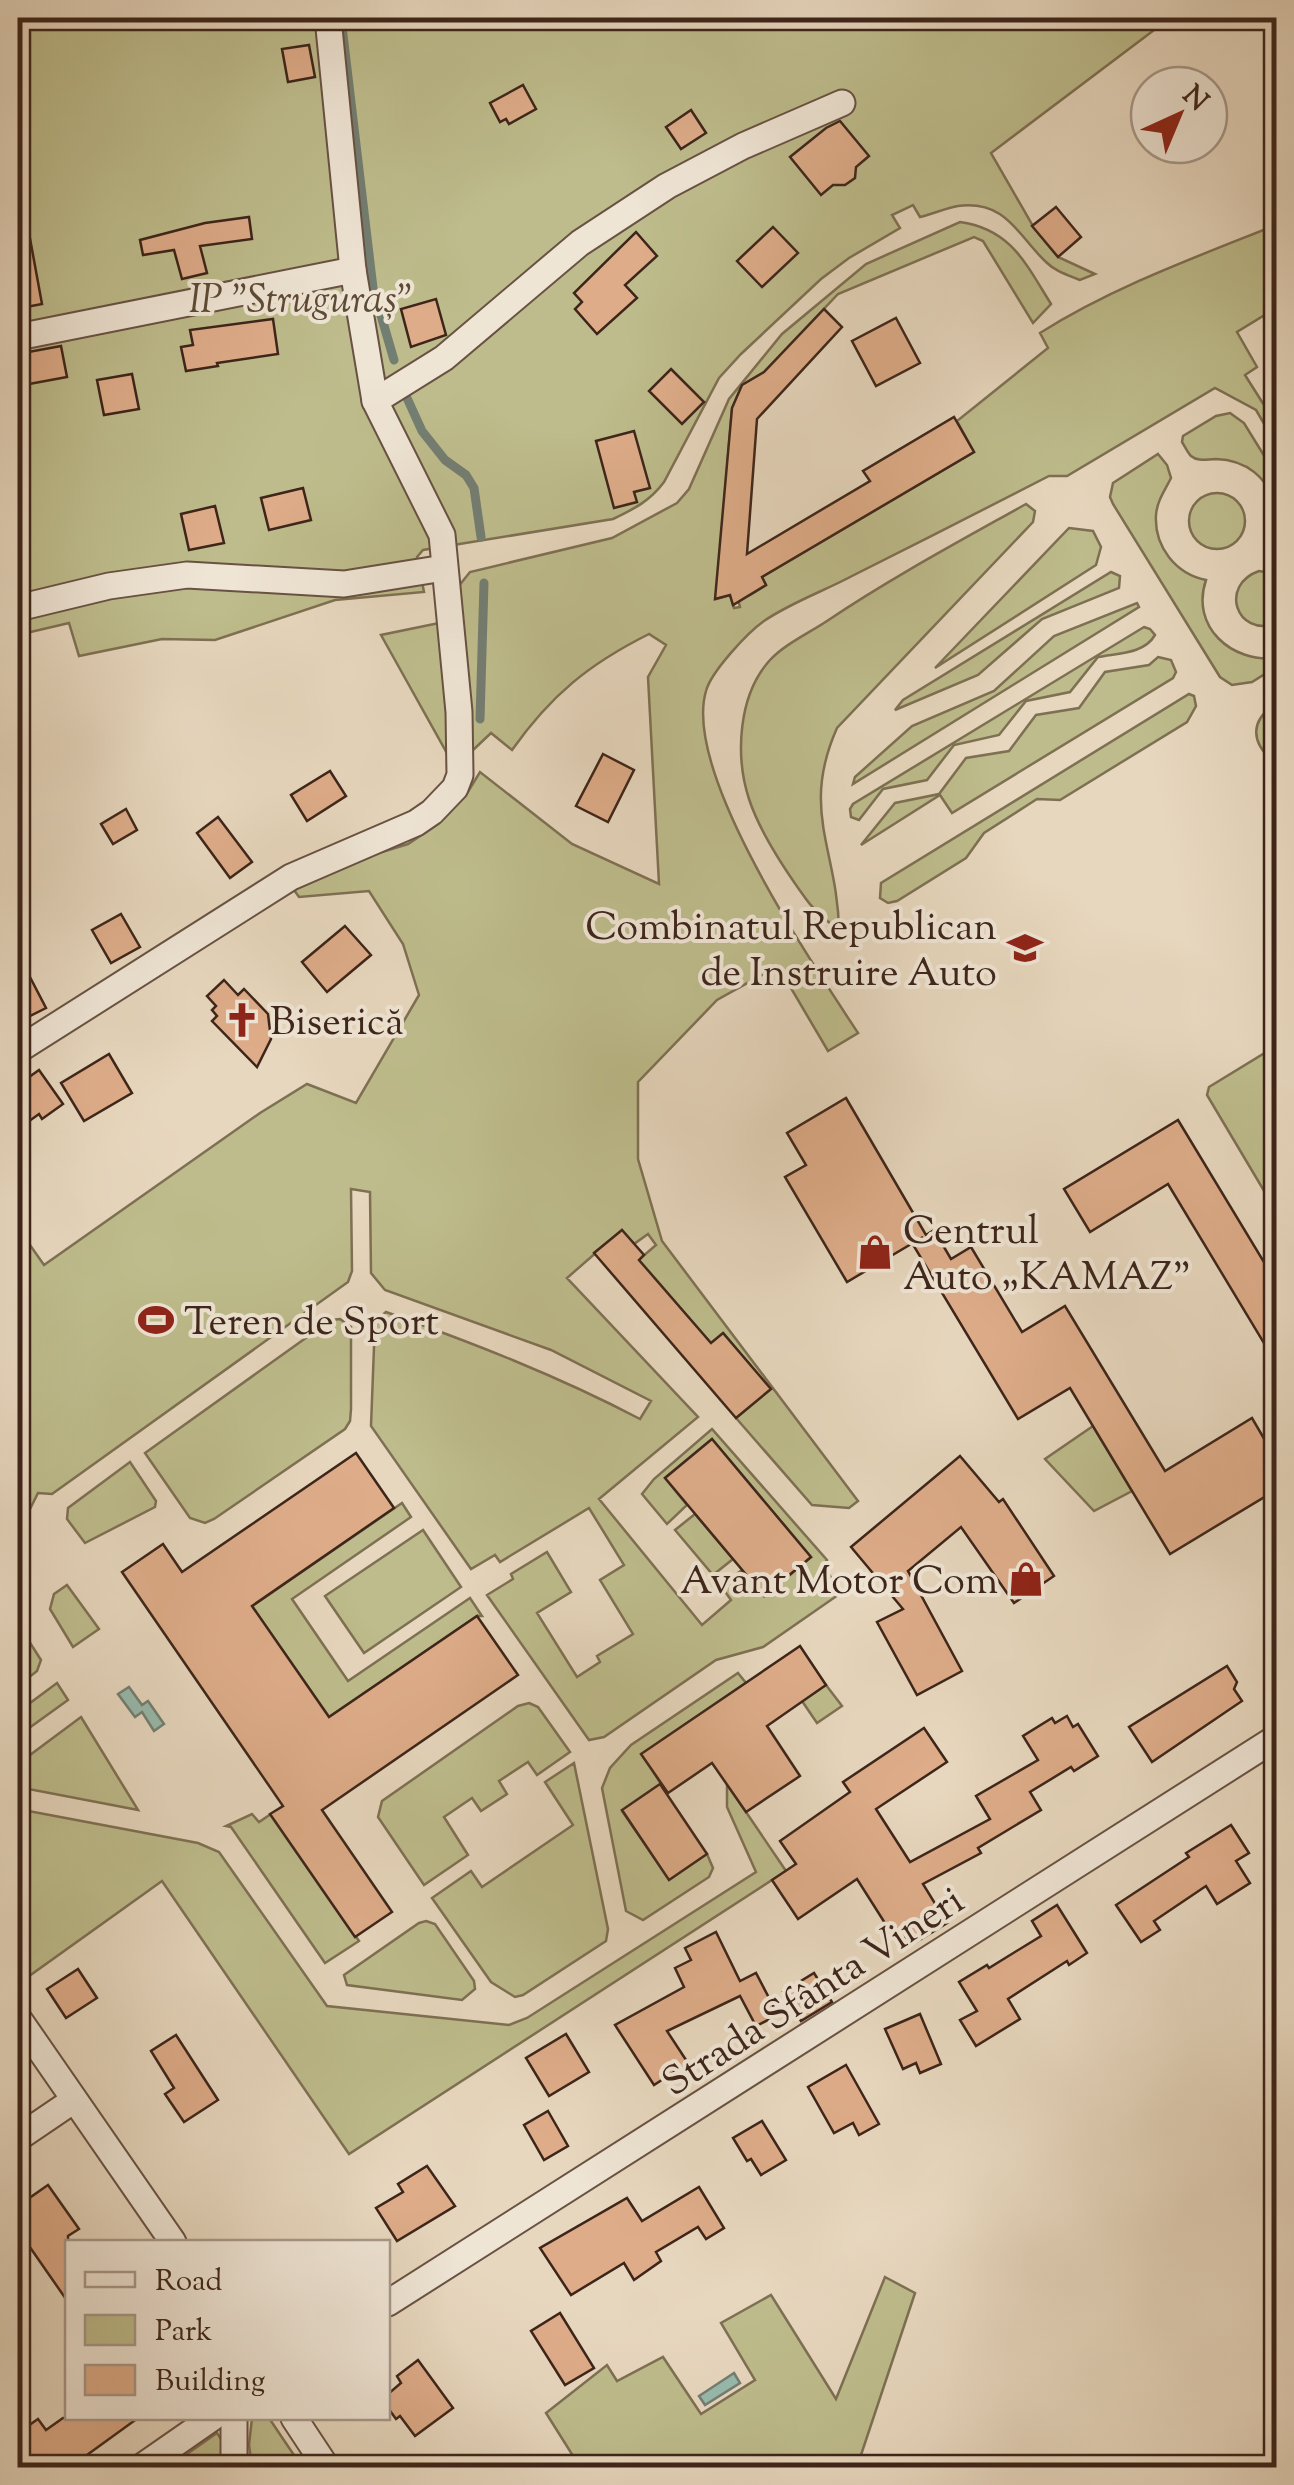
<svg xmlns="http://www.w3.org/2000/svg" width="1294" height="2485" font-family="'Sorts Mill Goudy',serif">
	<style>
		.green { fill: #bebc8c; stroke: #7e7053; stroke-width: 2.5 }
		.water { fill: #97baad; stroke: #737e72; stroke-width: 2.5 }
		.lines { fill: none; stroke-linecap: round; stroke-linejoin: round }
		.stream { stroke: #737e72; stroke-width: 9 }
		.building { fill: #deac89; stroke: #3d251a; stroke-width: 2.5 }
		.minor-casing { stroke: #685243; stroke-width: 29 }
		.minor { stroke: #efe5d5; stroke-width: 25 }
		.labels { text-anchor: middle; stroke-width: 8; stroke-linejoin: round; paint-order: stroke }
		.park-label { font-size: 40px; font-style: italic; fill: #5d4b36; stroke: #efe5d5 }
		.poi-label { font-size: 40px; fill: #3d251a; stroke: #efe5d5; text-anchor: start }
		.street-label { font-size: 40px; fill: #3d251a; stroke: #efe5d5 }
	</style>
	<rect width="100%" height="100%" fill="#e7d7be"/>
	<filter id="stains"><feTurbulence type="fractalNoise" baseFrequency=".002" numOctaves="4"/><feColorMatrix values="0 0 0 0 .2 0 0 0 0 .09 0 0 0 0 .02 0 0 0 .5 -.17"/></filter>
	<radialGradient id="worn" r=".72"><stop offset=".6" stop-color="#630" stop-opacity="0"/><stop offset="1" stop-color="#630" stop-opacity=".3"/></radialGradient>
	<!-- green -->
	<g class="green">
		<path d="M18,18H1170L991,153L1033,226L1058,257L1095,274L1080,280C1068,275 1056,272 1046,262C1018,236 1007,200 958,206C946,208 933,214 920,217L913,205L892,215L900,228L849,258L821,279L741,354L719,378L664,482C650,501 634,509 613,519L423,550L417,557L424,592L335,600L215,640L162,639L79,656L69,623L18,635Z"/>
		<path d="M960,222C1011,229 1026,264 1051,304L1033,323L983,241L974,237L838,294L764,372L742,385L732,409L716,599L730,595L734,608L740,607L737,595L747,592L750,595L766,585L762,577L974,452L957,421L1048,348L1040,333C1113,287 1196,257 1276,225V308L1237,332L1257,367L1245,375L1276,424V444L1256,410L1215,388L1067,476H1049C983,510 918,543 852,576C824,591 790,603 764,621C747,633 711,672 706,691C682,773 813,964 858,1033L828,1051L778,966L717,1000L638,1082V1159L662,1241L858,1501L849,1508L812,1505L736,1418L770,1389L724,1334L711,1343L635,1263L656,1245L648,1234L634,1244L622,1230L567,1278L698,1417L599,1499L702,1625L731,1600L721,1586L742,1570L765,1596L811,1557L712,1439L665,1478L687,1505L667,1524L642,1494L654,1479L712,1429L827,1560L823,1565L841,1593L763,1647L716,1660L604,1737L589,1740L487,1595L513,1579L511,1574L547,1552L571,1592L537,1613L577,1677L600,1662L597,1656L633,1634L600,1580L624,1565L589,1508L500,1562L495,1555L471,1569L371,1426L375,1321L386,1312C473,1343 558,1376 640,1419L651,1401L551,1350L385,1290L371,1273L370,1192L351,1189L352,1271L348,1282L52,1494L38,1493L30,1509L20,1506L18,1511V1228L44,1265L260,1113L307,1084L356,1103L419,995L403,944L369,891L299,897L294,890L369,856L408,844L438,824L466,795L480,772L572,844L659,884L648,677L666,645L649,634C589,664 551,695 512,750L491,733L471,752L458,587L470,572L612,538L677,503L689,489L729,399L782,334L866,264Z"/>
		<path d="M1230,413L1244,423L1276,475V507C1268,477 1246,460 1216,459C1207,459 1198,462 1191,456C1188,453 1184,445 1182,442L1183,436L1216,416Z"/>
		<path d="M1158,454L1167,465L1171,478C1165,490 1157,501 1156,515C1154,547 1176,574 1206,580C1190,627 1232,663 1276,658V667L1252,682L1232,685L1220,677L1113,504L1110,497L1113,483Z"/>
		<circle cx="1217" cy="521" r="28"/>
		<path d="M1026,504L1035,511L1033,522L837,728C800,811 838,850 839,931C828,921 814,911 806,899C785,870 760,833 749,799C735,756 738,695 770,660C785,644 809,633 827,621C891,578 958,542 1026,504Z"/>
		<polygon points="1069,528 1093,531 1101,547 1096,565 935,668"/>
		<path d="M1259,571L1276,574V624C1236,637 1219,585 1259,571Z"/>
		<polygon points="1111,572 1120,576 1119,588 1042,619 978,675 895,710 903,700"/>
		<polygon points="1137,603 1139,607 853,784 855,777 912,726 994,691 1054,636"/>
		<polygon points="439,623 451,745 448,755 381,635"/>
		<path d="M1144,627L1150,629L1155,635C1144,654 1118,653 1098,657L1070,692L1026,701L999,735L954,745L927,780L883,789L859,820L851,817L850,809L853,804Z"/>
		<polygon points="1158,657 1171,660 1176,672 1173,678 952,813 940,795 861,845 895,803 939,794 966,758 1009,751 1036,715 1079,708 1105,672 1149,665"/>
		<polygon points="1189,694 1194,696 1196,706 1187,722 1060,800 1037,799 984,833 966,858 897,901 888,903 880,898 881,883"/>
		<path d="M1276,704V762H1274C1250,742 1250,720 1276,704Z"/>
		<polygon points="1276,1046 1276,1211 1207,1095 1209,1087"/>
		<polygon points="340,1319 351,1327 351,1409 350,1421 345,1429 214,1519 205,1523 190,1518 145,1453 331,1320"/>
		<polygon points="1093,1426 1132,1491 1094,1511 1045,1459"/>
		<polygon points="130,1462 156,1501 155,1507 85,1543 67,1519 68,1508"/>
		<polygon points="402,1503 411,1517 292,1599 348,1681 470,1598 482,1616 477,1616 329,1717 252,1606"/>
		<polygon points="695,1514 733,1559 713,1575 675,1530"/>
		<polygon points="423,1530 461,1587 364,1653 325,1596"/>
		<polygon points="67,1585 99,1629 73,1647 50,1609 54,1594"/>
		<polygon points="18,1624 41,1660 37,1671 18,1686"/>
		<polygon points="738,1673 746,1683 642,1754 661,1784 622,1811 669,1879 707,1854 713,1868 709,1877 643,1920 626,1911 602,1788 610,1768 631,1745"/>
		<polygon points="57,1683 68,1700 18,1736 18,1712"/>
		<polygon points="826,1685 842,1706 817,1723 802,1701"/>
		<polygon points="529,1703 538,1707 570,1752 537,1775 528,1762 499,1781 507,1794 481,1811 472,1798 444,1817 468,1855 424,1885 378,1817 382,1801 518,1706"/>
		<polygon points="81,1717 138,1810 18,1787 18,1764"/>
		<polygon points="574,1763 608,1929 606,1941 523,1995 515,1997 491,1982 432,1898 471,1871 482,1887 573,1825 545,1782"/>
		<polygon points="727,1784 786,1871 349,2154 162,1881 18,1984 18,1809 198,1843 219,1852 327,2006 509,2025 527,2018 756,1872 727,1807"/>
		<polygon points="252,1814 259,1822 271,1814 359,1941 325,1963 231,1827 226,1826"/>
		<polygon points="426,1921 435,1924 474,1981 475,1989 462,2000 347,1985 344,1975 419,1923"/>
		<polygon points="885,2277 915,2293 857,2467 580,2467 546,2413 607,2365 617,2381 663,2357 701,2414 755,2380 721,2323 771,2295 836,2399"/>
		<polygon points="252,2418 269,2418 302,2467 252,2467 249,2445"/>
		<polygon points="217,2433 223,2442 225,2467 167,2468"/>
	</g>
	<!-- water -->
	<g class="water">
		<polygon points="129,1687 142,1705 148,1701 164,1724 154,1731 142,1712 135,1717 118,1694"/>
		<polygon points="734,2373 740,2383 705,2405 699,2396"/>
	</g>
	<g class="lines">
		<!-- stream -->
		<g class="stream">
			<polyline points="341,18 373,288 394,360"/>
			<polyline points="407,398 422,431 445,460 466,475 474,488 481,537"/>
			<polyline points="480,719 484,583"/>
		</g>
	</g>
	<!-- building -->
	<g class="building">
		<polygon points="309,45 315,77 288,82 282,49"/>
		<polygon points="523,85 536,109 509,124 506,119 500,122 490,103"/>
		<polygon points="691,110 706,133 681,149 666,127"/>
		<polygon points="840,121 869,156 856,167 855,178 845,185 833,185 821,195 790,157 826,128"/>
		<polygon points="1056,207 1081,237 1058,257 1032,226"/>
		<polygon points="249,217 252,239 200,246 207,273 182,279 174,250 143,255 140,240 205,223"/>
		<polygon points="773,227 798,253 762,287 737,261"/>
		<polygon points="636,232 657,256 625,285 637,298 597,334 575,309 582,302 574,293"/>
		<polygon points="29,233 42,304 21,308 18,234"/>
		<polygon points="436,299 446,335 411,347 401,309"/>
		<polygon points="824,309 842,327 757,419 747,554 870,481 863,471 954,417 974,452 762,577 766,585 733,605 730,595 715,599 732,408 742,385 764,372"/>
		<polygon points="896,318 920,363 876,386 852,341"/>
		<polygon points="273,319 278,354 217,363 218,366 186,371 181,347 193,345 190,330"/>
		<polygon points="61,346 67,377 29,384 23,353"/>
		<polygon points="671,369 704,402 682,424 649,391"/>
		<polygon points="132,374 139,409 104,415 97,380"/>
		<polygon points="634,431 650,488 634,492 637,502 614,508 596,441"/>
		<polygon points="303,488 311,520 269,530 261,498"/>
		<polygon points="215,506 224,543 189,550 181,514"/>
		<polygon points="603,754 634,770 608,822 576,806"/>
		<polygon points="330,771 346,796 307,821 291,795"/>
		<polygon points="126,809 137,830 113,844 101,824"/>
		<polygon points="218,817 252,862 230,878 197,833"/>
		<polygon points="121,914 140,947 111,963 92,930"/>
		<polygon points="345,926 371,955 327,992 302,962"/>
		<polygon points="18,954 46,1008 18,1022"/>
		<polygon points="224,980 238,995 244,989 268,1014 271,1039 257,1067 212,1021 217,1016 212,1010 216,1006 207,996"/>
		<polygon points="109,1054 132,1093 84,1121 61,1083"/>
		<polygon points="39,1070 63,1104 42,1119 39,1114 18,1129 18,1085"/>
		<polygon points="846,1098 926,1235 934,1230 951,1259 971,1247 1022,1332 1065,1306 1165,1471 1252,1418 1276,1459 1276,1490 1170,1554 1070,1388 1018,1419 912,1243 923,1237 847,1282 785,1177 806,1165 787,1133"/>
		<polygon points="1178,1120 1276,1282 1276,1363 1168,1184 1090,1232 1064,1189"/>
		<polygon points="622,1230 644,1255 639,1260 711,1343 723,1333 771,1389 736,1418 594,1253"/>
		<polygon points="712,1439 811,1557 764,1596 665,1478"/>
		<polygon points="356,1453 394,1508 252,1606 329,1717 477,1616 518,1675 322,1810 392,1912 355,1937 270,1814 283,1806 122,1572 163,1544 182,1572"/>
		<polygon points="960,1456 999,1502 1003,1499 1054,1576 1014,1603 961,1527 908,1571 962,1671 917,1695 877,1622 903,1609 851,1547"/>
		<polygon points="800,1646 826,1685 767,1726 800,1776 746,1812 712,1763 668,1793 641,1754"/>
		<polygon points="1227,1666 1237,1682 1234,1689 1242,1701 1152,1762 1129,1727"/>
		<polygon points="1067,1716 1073,1727 1078,1724 1098,1756 1074,1771 1071,1767 1030,1792 1041,1810 978,1848 981,1853 923,1884 947,1923 913,1944 908,1936 897,1942 857,1879 798,1919 772,1880 796,1864 780,1841 850,1792 843,1782 924,1728 947,1762 876,1809 910,1862 990,1819 976,1796 1038,1760 1023,1736 1052,1718 1055,1723"/>
		<polygon points="660,1784 707,1854 669,1880 622,1810"/>
		<polygon points="1231,1825 1249,1853 1236,1861 1250,1883 1217,1904 1206,1886 1154,1921 1160,1930 1141,1942 1116,1905 1189,1857 1186,1853"/>
		<polygon points="1057,1905 1087,1953 1069,1965 1067,1961 1008,1999 1020,2019 976,2046 960,2020 977,2011 959,1982 987,1965 989,1968 1041,1936 1032,1921"/>
		<polygon points="716,1932 740,1981 756,1973 778,2015 756,2026 740,1996 667,2031 688,2063 654,2085 615,2025 684,1987 675,1968 691,1960 685,1948"/>
		<polygon points="78,1969 97,1998 66,2018 47,1989"/>
		<polygon points="814,1973 832,2002 801,2021 783,1992"/>
		<polygon points="920,2014 941,2064 920,2073 916,2063 903,2069 885,2029"/>
		<polygon points="566,2034 589,2072 549,2096 526,2058"/>
		<polygon points="176,2035 218,2100 184,2122 165,2094 174,2088 151,2051"/>
		<polygon points="846,2065 879,2124 859,2135 853,2123 834,2133 808,2087"/>
		<polygon points="548,2111 568,2146 544,2160 524,2125"/>
		<polygon points="762,2121 786,2160 761,2175 751,2159 747,2161 733,2138"/>
		<polygon points="427,2166 455,2206 397,2241 376,2208 403,2192 398,2184"/>
		<polygon points="48,2185 79,2229 68,2236 68,2302 18,2230 18,2206"/>
		<polygon points="699,2187 724,2228 706,2239 698,2227 656,2252 661,2261 634,2280 624,2263 571,2295 540,2248 627,2198 642,2221"/>
		<polygon points="560,2313 594,2368 565,2385 531,2331"/>
		<polygon points="418,2360 453,2408 415,2436 400,2416 396,2419 388,2408 388,2394 401,2383 397,2376"/>
		<polygon points="63,2418 138,2418 69,2468 18,2468 18,2433 38,2419 46,2430"/>
	</g>
	<g class="lines">
		<defs>
			<g id="minor">
				<polyline points="18,337 353,270"/>
				<polyline points="375,401 444,358 580,243 667,186 743,146 842,103"/>
				<polyline points="18,608 109,586 187,575 344,584 444,568"/>
				<polyline points="18,1050 291,877 416,823 432,812 455,788 460,775 459,712 442,535 375,401 353,270 328,18"/>
				<polyline points="18,2018 173,2242"/>
				<polyline points="18,2138 74,2100"/>
				<polyline points="388,2303 1276,1738"/>
				<polyline points="234,2418 234,2468"/>
				<polyline points="294,2418 327,2468"/>
				<polyline points="140,2468 212,2418"/>
			</g>
		</defs>
		<!-- minor casing -->
		<use href="#minor" class="minor-casing"/>
		<!-- minor -->
		<use href="#minor" class="minor"/>
	</g>
	<!-- icons -->
	<defs>
		<symbol id="school-bare" viewBox="-9 -9 18 18"><path d="M0-5L7-2L0 1L-7-2ZM-4 1L0 2.5L4 1V4Q0 6-4 4Z" fill="#8f2418" stroke="#efe5d5" stroke-width="2.5" paint-order="stroke"/></symbol>
		<symbol id="church-bare" viewBox="-9 -9 18 18"><path d="M-1.2-6h2.4v3.5h3.3v2.4h-3.3V6h-2.4V-.1h-3.3v-2.4h3.3Z" fill="#8f2418" stroke="#efe5d5" stroke-width="2.5" paint-order="stroke"/></symbol>
		<symbol id="shop-bare" viewBox="-9 -9 18 18"><path d="M-5-2.5h2.3a2.7 3.5 0 0 1 5.4 0H5L5.5 6h-11ZM-1.5-2.5h3a1.5 2.3 0 0 0-3 0Z" fill="#8f2418" stroke="#efe5d5" stroke-width="2.5" paint-order="stroke"/></symbol>
		<symbol id="stadium-bare" viewBox="-9 -9 18 18"><path d="M0-5a6.5 5 0 1 0 0 10a6.5 5 0 1 0 0-10ZM-3.5-1.8h7v3.6h-7Z" fill="#8f2418" stroke="#efe5d5" stroke-width="2.5" paint-order="stroke"/></symbol>
	</defs>
	<g fill-rule="evenodd">
		<use href="#school-bare" x="1000" y="923" width="50" height="50"/>
		<use href="#church-bare" x="217" y="995" width="50" height="50"/>
		<use href="#shop-bare" x="850" y="1227" width="50" height="50"/>
		<use href="#stadium-bare" x="131" y="1295" width="50" height="50"/>
		<use href="#shop-bare" x="1001" y="1554" width="50" height="50"/>
	</g>
	<g class="labels">
		<!-- park labels -->
		<g class="park-label">
			<text x="301" y="312">IP "Struguraș"</text>
		</g>
		<!-- poi labels -->
		<g class="poi-label">
			<text x="997" y="939" text-anchor="end">Combinatul Republican<tspan x="997" dy="46">de Instruire Auto</tspan></text>
			<text x="270" y="1034">Biserică</text>
			<text x="903" y="1243">Centrul<tspan x="903" dy="46">Auto „KAMAZ”</tspan></text>
			<text x="184" y="1334">Teren de Sport</text>
			<text x="998" y="1593" text-anchor="end">Avant Motor Com</text>
		</g>
		<!-- street labels -->
		<g class="street-label">
			<text transform="translate(812 1990) rotate(-33)" y="14">Strada Sfânta Vineri</text>
		</g>
	</g>
	<!-- margin -->
	<rect width="1294" height="2485" fill="none" stroke="#e7d7be" stroke-width="60"/>
	<rect x="20" y="20" width="1254" height="2445" fill="none" stroke="#3d251a" stroke-width="5"/>
	<rect x="30" y="30" width="1234" height="2425" fill="none" stroke="#3d251a" stroke-width="2.5"/>
	<!-- legend -->
	<rect x="65" y="2240" width="325" height="180" fill="#efe5d5" stroke="#a8988a" stroke-width="2.5"/>
	<rect x="85" y="2272" width="50" height="15" fill="#efe5d5" stroke="#a8988a" stroke-width="2.5"/>
	<text x="155" y="2290" font-size="30" fill="#3d251a">Road</text>
	<rect x="85" y="2315" width="50" height="30" fill="#bebc8c" stroke="#a8988a" stroke-width="2.5"/>
	<text x="155" y="2340" font-size="30" fill="#3d251a">Park</text>
	<rect x="85" y="2365" width="50" height="30" fill="#deac89" stroke="#a8988a" stroke-width="2.5"/>
	<text x="155" y="2390" font-size="30" fill="#3d251a">Building</text>
	<!-- north arrow -->
	<g transform="translate(1179 115) rotate(44)"><circle r="48" fill="#efe5d5" stroke="#a8988a" stroke-width="2.5"/>
	<path d="M0-8L18 38L0 25L-18 38Z" fill="#8f2418"/>
	<text y="-15" font-size="28" font-weight="bold" text-anchor="middle" fill="#3d251a">N</text>
	</g>
	<rect width="100%" height="100%" filter="url(#stains)"/>
	<rect width="100%" height="100%" fill="url(#worn)"/>
</svg>
